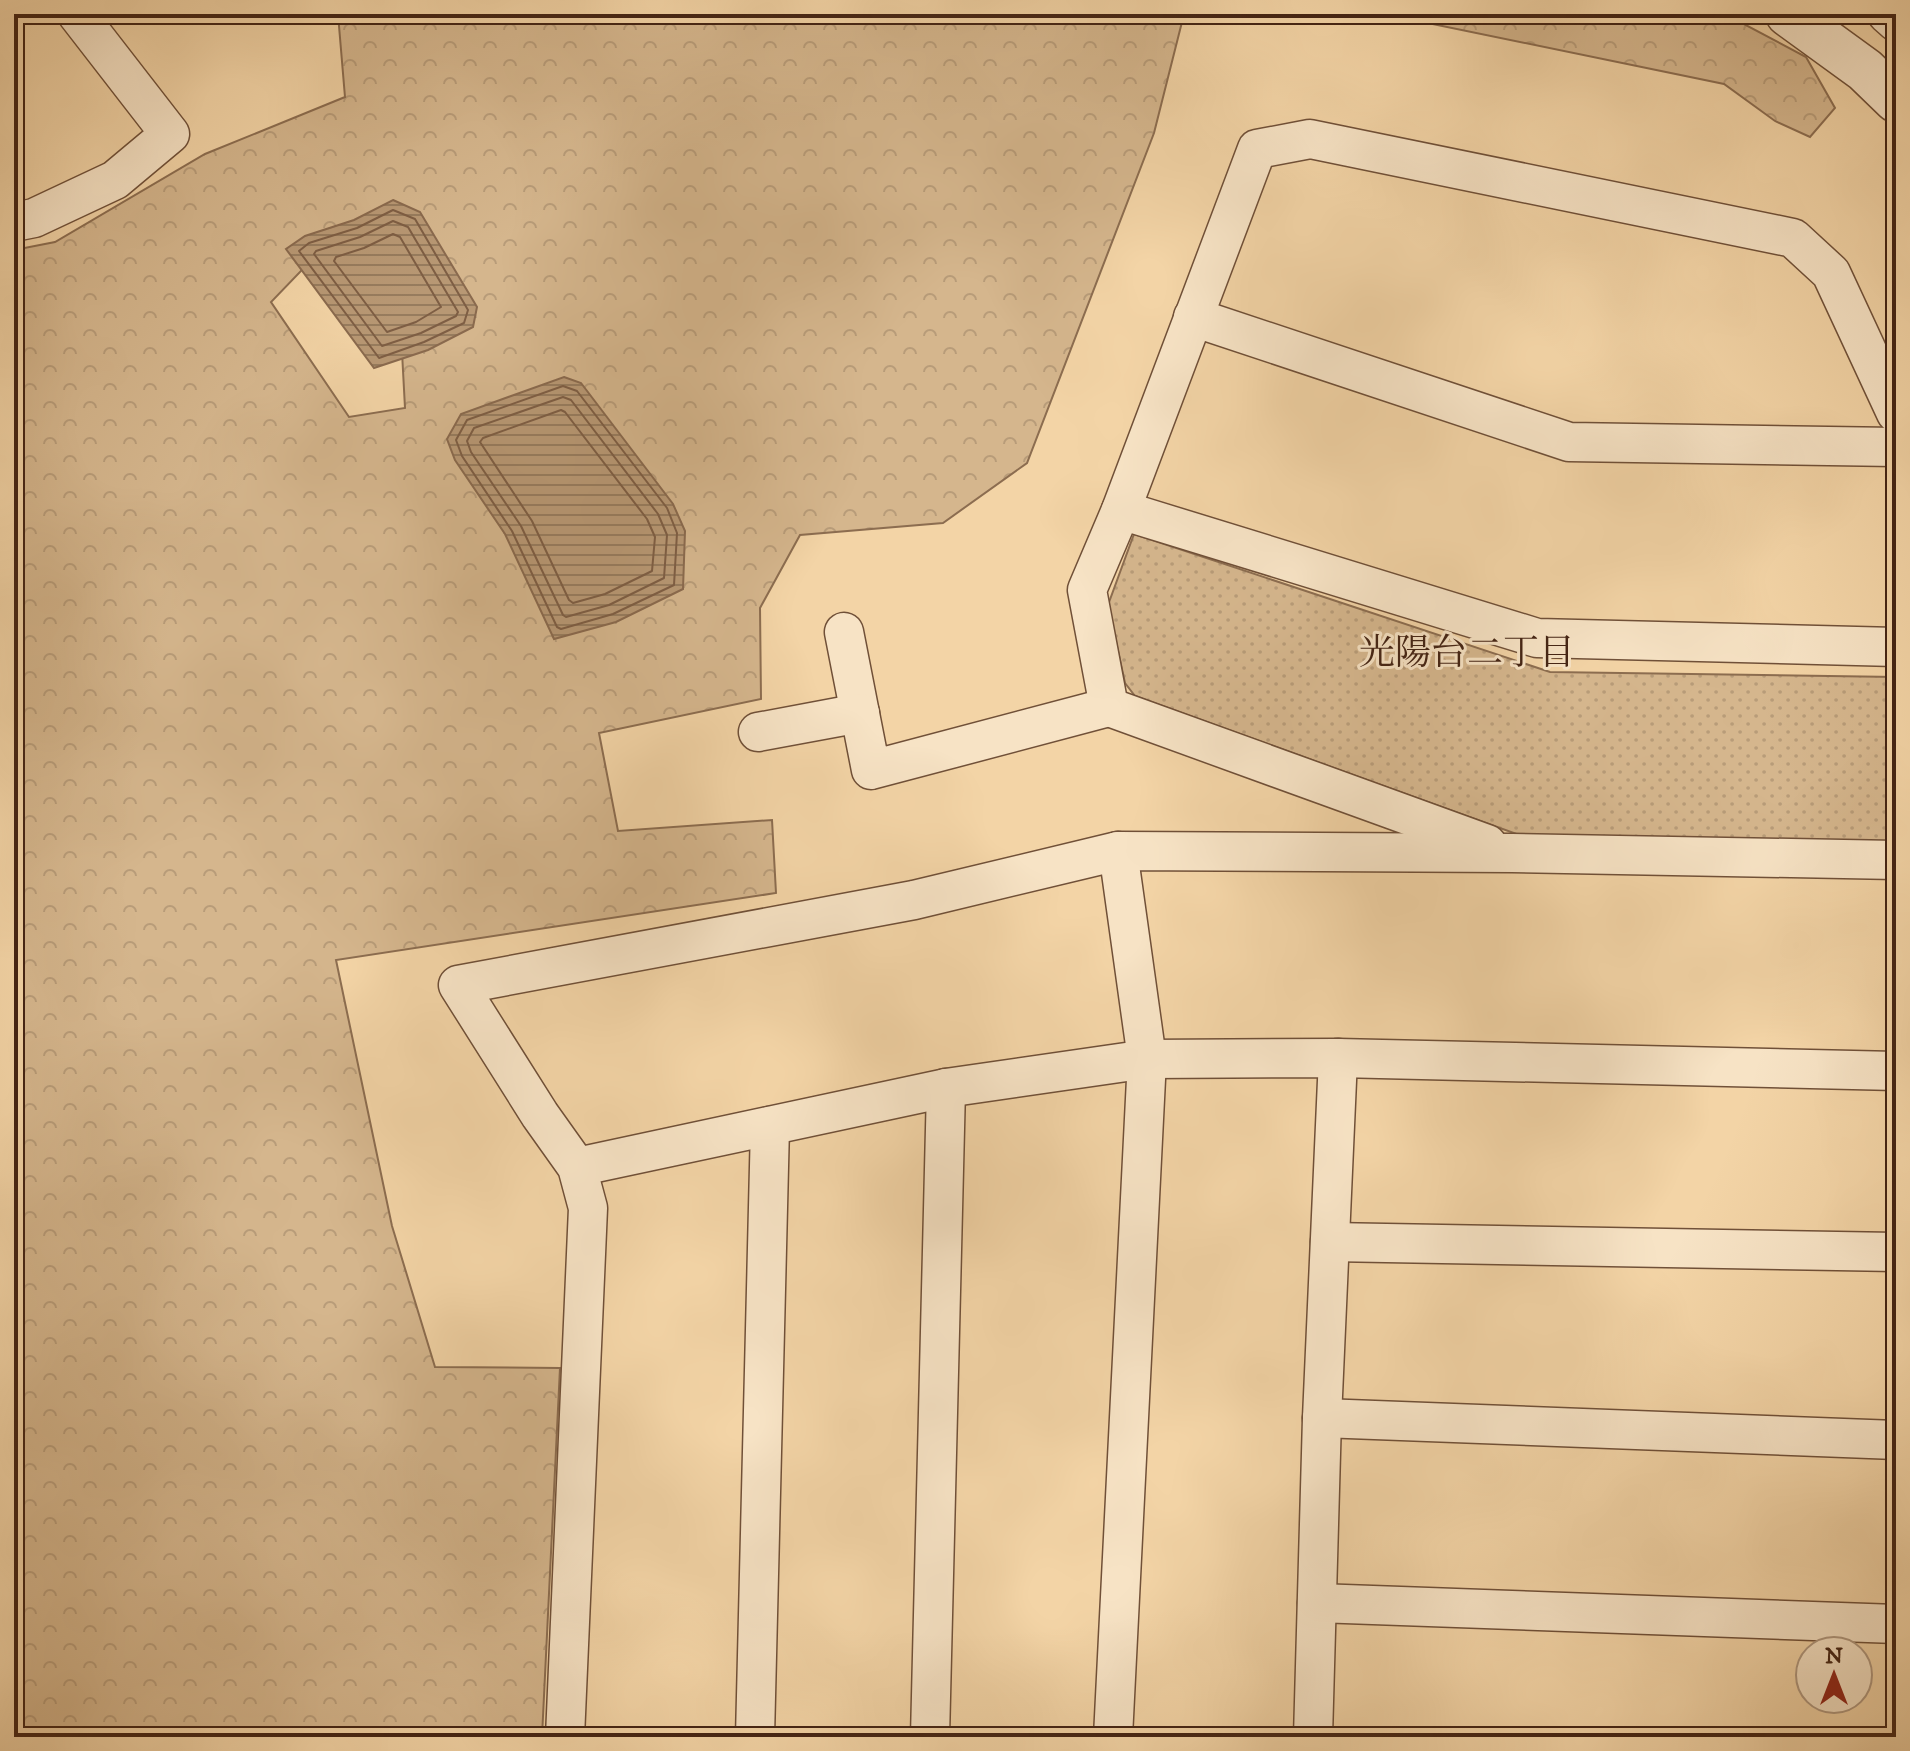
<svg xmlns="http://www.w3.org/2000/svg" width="1910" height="1751" font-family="'IM FELL DW Pica','Noto Serif JP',serif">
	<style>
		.forest { fill: url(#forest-crowns); stroke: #8c6d50; stroke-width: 2; fill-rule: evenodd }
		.park { fill: url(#park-dots); stroke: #8c6d50; stroke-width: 2 }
		.water { fill: url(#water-rules); stroke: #8a6a4e; stroke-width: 2 }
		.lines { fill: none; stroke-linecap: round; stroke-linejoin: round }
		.shore { stroke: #7e5e44; stroke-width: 2 }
		.minor-casing { stroke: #705038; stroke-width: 41 }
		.tertiary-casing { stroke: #705038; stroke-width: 47 }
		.minor { stroke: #f7e3c5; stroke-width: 38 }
		.tertiary { stroke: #f7e3c5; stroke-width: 44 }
		.labels { text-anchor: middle; stroke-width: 6; stroke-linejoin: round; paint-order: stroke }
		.neighbourhood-label { font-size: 36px; fill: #442414; stroke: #f7e3c5 }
	</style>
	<defs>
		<pattern id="forest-crowns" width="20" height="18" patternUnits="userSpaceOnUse" patternTransform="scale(2)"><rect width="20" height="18" fill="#d5b68d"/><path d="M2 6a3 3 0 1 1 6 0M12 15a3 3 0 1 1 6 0" fill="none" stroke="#b89c79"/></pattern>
		<pattern id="park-dots" width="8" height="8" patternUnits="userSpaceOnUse" patternTransform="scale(2)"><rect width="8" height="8" fill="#d5b68d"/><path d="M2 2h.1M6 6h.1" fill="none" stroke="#b89c79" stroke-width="1.8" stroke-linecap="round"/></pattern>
		<pattern id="water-rules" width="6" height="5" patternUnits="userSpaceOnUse" patternTransform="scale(2)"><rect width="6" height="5" fill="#b89874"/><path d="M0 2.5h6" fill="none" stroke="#977c5e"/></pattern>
	</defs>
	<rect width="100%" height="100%" fill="#f3d4a6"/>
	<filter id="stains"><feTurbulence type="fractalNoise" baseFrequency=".0025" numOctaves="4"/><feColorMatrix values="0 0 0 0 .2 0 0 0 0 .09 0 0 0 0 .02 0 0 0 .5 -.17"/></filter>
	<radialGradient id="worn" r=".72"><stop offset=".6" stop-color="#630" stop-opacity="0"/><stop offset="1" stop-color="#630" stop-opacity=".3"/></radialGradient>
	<!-- forest -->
	<g class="forest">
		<path d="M338,14H1184L1154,133L1027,463L943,523L800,535L760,608L761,699L599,733L618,831L772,820L776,893L336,960L392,1226L435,1367L560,1368L542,1737H14V250L55,242L205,154L345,97ZM325,246L402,352L405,408L349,417L271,302Z"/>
		<polygon points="1384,14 1725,14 1806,57 1835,108 1810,137 1775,121 1724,84"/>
	</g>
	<!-- park -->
	<polygon class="park" points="1134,534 1550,672 1896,677 1896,844 1522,836 1135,696 1125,683 1108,605"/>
	<!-- water -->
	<g class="water">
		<polygon points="393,200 420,212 477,307 473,327 428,350 374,368 286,249 305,236 354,220"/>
		<polygon points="564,377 581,383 673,504 685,531 683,589 616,622 554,639 505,534 455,460 447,439 461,414"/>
	</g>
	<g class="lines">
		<!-- shore -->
		<g class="shore">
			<polygon points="393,210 415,219 468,310 464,323 424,342 379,358 299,251 309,243 357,228"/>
			<polygon points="393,221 408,227 458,312 456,316 421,333 382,346 314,254 316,251 360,237"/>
			<polygon points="393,234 400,237 441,307 416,322 387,332 334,261 336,257 364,248"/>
			<polygon points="563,386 577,391 667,508 677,533 674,585 613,614 561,629 557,627 512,531 462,456 456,440 467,420"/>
			<polygon points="563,397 571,400 658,514 667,535 664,578 609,605 566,617 563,615 521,526 471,452 467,441 474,428"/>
			<polygon points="561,410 565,412 647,519 655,537 652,571 605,594 573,603 569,600 532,521 480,442 483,438"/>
		</g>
		<defs>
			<g id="minor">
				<polyline points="1887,14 1896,22"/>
				<polyline points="14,222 34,218 115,180 170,134 77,14"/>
				<polyline points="1193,317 1569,442 1896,447"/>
				<polyline points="1121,510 1537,638 1896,647"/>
				<polyline points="844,632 871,770 1109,707"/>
				<polyline points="758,732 860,713"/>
				<polyline points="1487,844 1109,707 1087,590 1121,510 1257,149 1310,139 1793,238 1831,273 1896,413"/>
				<polyline points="577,1167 946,1088 1147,1059 1338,1058 1896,1071"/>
				<polyline points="1330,1242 1896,1252"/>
				<polyline points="1322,1418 1896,1440"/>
				<polyline points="1317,1603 1896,1624"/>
				<polyline points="565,1737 588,1208 577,1167 540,1115 458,985 914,900 1118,851 1512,853 1896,860"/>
				<polyline points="755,1737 770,1126"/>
				<polyline points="930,1737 946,1088"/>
				<polyline points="1113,1737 1147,1059 1118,851"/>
				<polyline points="1313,1737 1322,1418 1338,1058"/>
			</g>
			<polyline id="tertiary" points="1788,14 1865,70 1896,100"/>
		</defs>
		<!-- minor casing -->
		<use href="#minor" class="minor-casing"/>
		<!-- tertiary casing -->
		<use href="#tertiary" class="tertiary-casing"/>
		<!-- minor -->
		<use href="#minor" class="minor"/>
		<!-- tertiary -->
		<use href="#tertiary" class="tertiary"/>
	</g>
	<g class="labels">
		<!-- neighbourhood labels -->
		<g class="neighbourhood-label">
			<text x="1467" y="664">光陽台二丁目</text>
		</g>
	</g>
	<!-- margin -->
	<rect width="1910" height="1751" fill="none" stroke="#f3d4a6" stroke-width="48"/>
	<rect x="16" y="16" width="1878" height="1719" fill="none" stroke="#442414" stroke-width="4"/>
	<rect x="24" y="24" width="1862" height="1703" fill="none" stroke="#442414" stroke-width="2"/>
	<!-- north arrow -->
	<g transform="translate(1834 1675)"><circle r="38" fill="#f7e3c5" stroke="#af977e" stroke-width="2"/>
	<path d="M0-6L14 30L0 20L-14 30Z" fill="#8f2418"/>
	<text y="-12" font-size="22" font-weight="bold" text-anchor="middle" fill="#442414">N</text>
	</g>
	<rect width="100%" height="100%" filter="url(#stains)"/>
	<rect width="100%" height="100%" fill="url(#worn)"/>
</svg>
